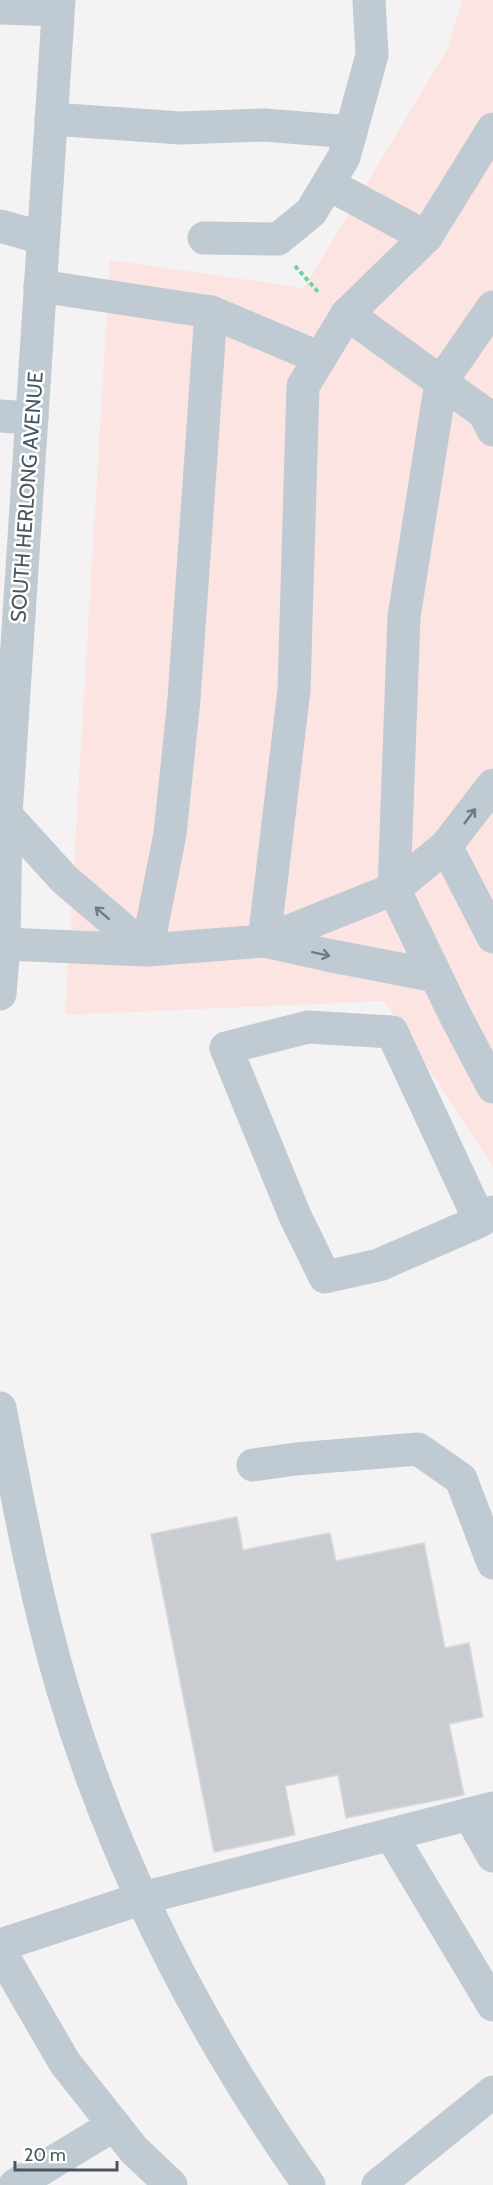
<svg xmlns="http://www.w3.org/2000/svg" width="493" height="2185" font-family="Cabin,sans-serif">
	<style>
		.medical { fill: #fce4e3 }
		.building { fill: #c9cdd2; stroke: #d6d8dd; stroke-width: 1.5 }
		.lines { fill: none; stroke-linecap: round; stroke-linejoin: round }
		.path { stroke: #76d29e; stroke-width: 4; stroke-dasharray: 4.5 3; stroke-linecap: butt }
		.minor { stroke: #bfcad2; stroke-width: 33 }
		.oneway { stroke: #6c7a83 }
		.labels { text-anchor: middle; stroke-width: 5; stroke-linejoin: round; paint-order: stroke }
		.street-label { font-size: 21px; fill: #485761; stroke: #fff }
	</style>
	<rect width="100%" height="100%" fill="#f4f2f2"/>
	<!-- medical -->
	<polygon class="medical" points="462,0 493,0 493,1166 384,1001 65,1015 110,260 304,288 448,48"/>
	<!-- building -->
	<polygon class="building" points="237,1517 243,1550 330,1533 336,1561 424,1543 445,1648 469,1643 483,1717 449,1724 464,1795 346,1818 338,1775 285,1786 295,1835 214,1852 151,1534"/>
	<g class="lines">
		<!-- path -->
		<polyline class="path" points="295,266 320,294"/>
		<!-- minor -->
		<g class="minor">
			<polyline points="0,8 58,10"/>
			<polyline points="51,119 181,128 264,125 351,132"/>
			<polyline points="328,184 426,237 347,314 303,386 294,690 264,941 327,955 436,976"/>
			<polyline points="0,226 43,238"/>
			<polyline points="426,237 493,129"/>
			<polyline points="204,238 278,239 311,212 344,157 372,55 369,0"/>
			<polyline points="211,312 320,358"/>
			<polyline points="347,314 484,413 493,430"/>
			<polyline points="0,416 32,418"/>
			<polyline points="6,815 64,879 147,950 170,834 184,699 211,312 40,286"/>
			<polyline points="446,846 493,937"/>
			<polyline points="394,889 404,617 441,382 493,307"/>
			<polyline points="394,889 446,846 493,785"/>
			<polyline points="4,944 147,950 264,941 394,889 455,1015 493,1087"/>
			<polyline points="0,994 4,944 6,815 59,0"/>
			<polyline points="480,1221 392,1032 308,1027 226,1048 295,1216 325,1277 379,1265 480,1221 493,1212"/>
			<path d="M0,1408C18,1501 35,1595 62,1687C115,1865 202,2034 309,2185"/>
			<polyline points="253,1465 296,1459 418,1449 461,1479 493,1563"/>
			<polyline points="469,1814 493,1856"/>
			<polyline points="391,1835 493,2005"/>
			<polyline points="0,1945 143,1898 493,1808"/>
			<polyline points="0,1951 65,2063 134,2150 171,2185"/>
			<polyline points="15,2185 114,2125"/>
			<polyline points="378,2185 493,2092"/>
		</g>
	</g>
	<!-- one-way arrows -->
	<defs><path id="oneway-shaft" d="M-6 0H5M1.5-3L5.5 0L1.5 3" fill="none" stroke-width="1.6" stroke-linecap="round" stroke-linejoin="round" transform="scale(1.5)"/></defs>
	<g class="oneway">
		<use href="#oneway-shaft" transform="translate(470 816) rotate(-53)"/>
		<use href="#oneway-shaft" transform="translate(102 913) rotate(-139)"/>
		<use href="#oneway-shaft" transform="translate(321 954) rotate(12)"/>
	</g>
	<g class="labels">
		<!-- street labels -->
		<g class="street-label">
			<text transform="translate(27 497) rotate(-86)" y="7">SOUTH HERLONG AVENUE</text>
		</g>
	</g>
	<!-- scale -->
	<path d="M15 2161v9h102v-9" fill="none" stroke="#485761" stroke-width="3"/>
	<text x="24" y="2161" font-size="18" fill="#485761" stroke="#ffffff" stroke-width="4.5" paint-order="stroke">20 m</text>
</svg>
